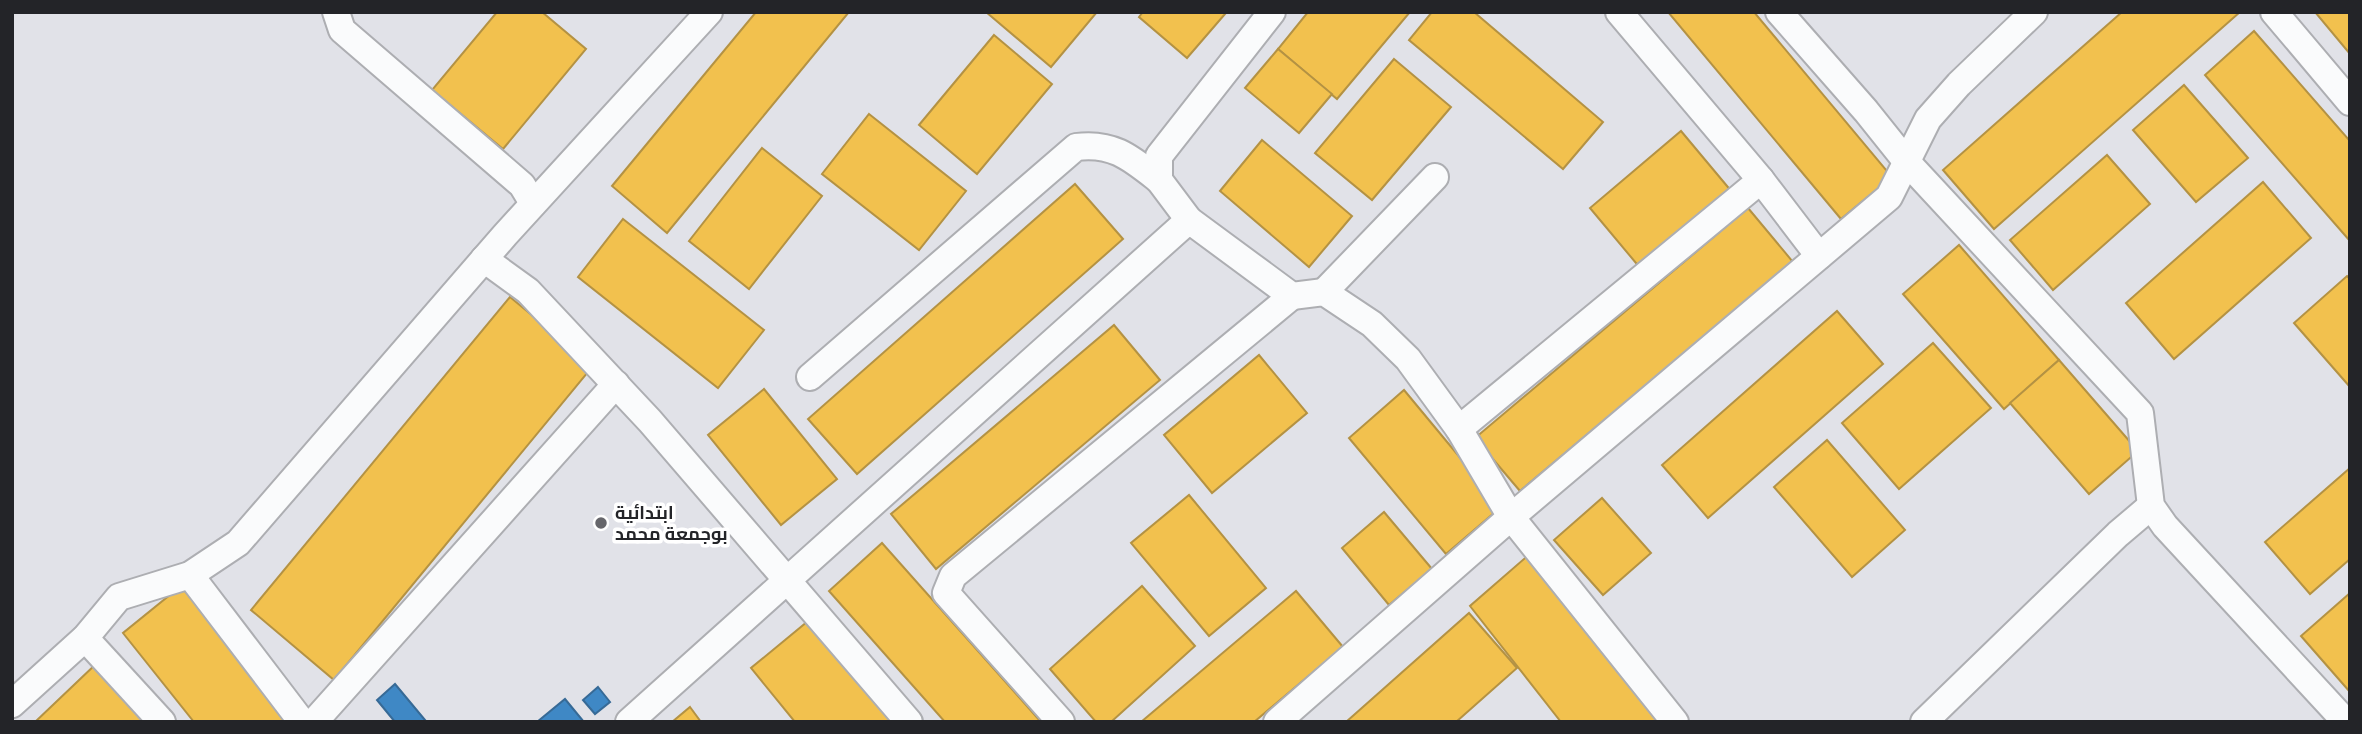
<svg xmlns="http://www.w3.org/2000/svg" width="2362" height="734" font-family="Ubuntu,Cairo,sans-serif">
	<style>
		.homes { fill: #f2c14e; stroke: #b49243; stroke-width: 2 }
		.schools { fill: #3f88c5; stroke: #376a96; stroke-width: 2 }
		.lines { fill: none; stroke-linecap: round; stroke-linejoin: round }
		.minor-casing { stroke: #adaeb2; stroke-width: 30 }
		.minor { stroke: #fafbfc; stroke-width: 26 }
		.poi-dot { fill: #66666b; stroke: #fff; stroke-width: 2.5 }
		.labels { text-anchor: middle; stroke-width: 7; stroke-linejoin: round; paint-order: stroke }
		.poi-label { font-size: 18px; font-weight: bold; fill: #232428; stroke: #fff; text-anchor: start }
	</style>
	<rect width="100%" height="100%" fill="#e1e2e8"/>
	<!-- homes -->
	<g class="homes">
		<polygon points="497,12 542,12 586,49 503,149 432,90"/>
		<polygon points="756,12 849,12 667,233 612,186"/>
		<polygon points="986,12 1097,12 1051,67"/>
		<polygon points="1143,12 1223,12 1225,14 1187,58 1139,17"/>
		<polygon points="1308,12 1410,12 1337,99 1278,49"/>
		<polygon points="1432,12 1474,12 1603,122 1563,169 1409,40"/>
		<polygon points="1668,12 1754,12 1892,177 1841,219"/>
		<polygon points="2122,12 2240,12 1994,229 1943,170"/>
		<polygon points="2315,12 2350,12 2350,54"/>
		<polygon points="2254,31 2350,141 2350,241 2205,75"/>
		<polygon points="994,35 1052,84 977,174 919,125"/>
		<polygon points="1278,49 1332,94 1299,133 1245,88"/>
		<polygon points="1394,59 1451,107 1372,200 1315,153"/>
		<polygon points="2184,85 2248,158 2196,202 2133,130"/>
		<polygon points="869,114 966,191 919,250 822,174"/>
		<polygon points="1681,131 1732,192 1641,269 1590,208"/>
		<polygon points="1262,140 1352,216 1309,267 1220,191"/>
		<polygon points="762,148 822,196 749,289 689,241"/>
		<polygon points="2107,155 2150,204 2053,290 2010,240"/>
		<polygon points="2263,182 2311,238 2174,359 2126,303"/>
		<polygon points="1075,184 1123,239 857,474 808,419"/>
		<polygon points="1748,208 1793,262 1520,491 1475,438"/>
		<polygon points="623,219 764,330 718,388 578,277"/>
		<polygon points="1959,245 2059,360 2004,409 1903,294"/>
		<polygon points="2347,276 2350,279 2350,387 2294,323"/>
		<polygon points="510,297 593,366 334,680 251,610"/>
		<polygon points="1837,311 1883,364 1708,518 1662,465"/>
		<polygon points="1114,325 1160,380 936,569 891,514"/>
		<polygon points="1933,343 1991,408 1899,489 1842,423"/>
		<polygon points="1259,355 1307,413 1212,493 1164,435"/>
		<polygon points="2059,360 2138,451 2089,494 2010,403"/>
		<polygon points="764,389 837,479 781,525 708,435"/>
		<polygon points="1404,390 1501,507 1446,554 1349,438"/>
		<polygon points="1827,440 1905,530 1852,577 1774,487"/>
		<polygon points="2350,468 2350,559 2310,594 2265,542"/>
		<polygon points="1189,495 1266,588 1209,636 1131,543"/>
		<polygon points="1602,498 1651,553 1603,595 1554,540"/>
		<polygon points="1384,512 1432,569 1389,605 1342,548"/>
		<polygon points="882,543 1041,722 945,722 829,591"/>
		<polygon points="1532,552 1662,721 1561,722 1470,606"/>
		<polygon points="181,586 291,722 194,722 123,633"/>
		<polygon points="1142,586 1195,646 1111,722 1096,722 1050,669"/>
		<polygon points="1296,591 1343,647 1254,722 1141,722"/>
		<polygon points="2350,593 2350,692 2301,636"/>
		<polygon points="1469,613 1517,668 1456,722 1346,722"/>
		<polygon points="813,617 898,722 795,722 751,668"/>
		<polygon points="97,663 146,716 140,722 35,722"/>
		<polygon points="690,707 701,722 672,722"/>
	</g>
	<!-- schools -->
	<g class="schools">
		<polygon points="395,684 425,720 423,722 395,722 377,700"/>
		<polygon points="598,687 610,702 595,714 583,700"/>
		<polygon points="565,699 584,722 537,722"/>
	</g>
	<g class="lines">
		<defs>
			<g id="minor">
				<polyline points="336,12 342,30 522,185 533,203"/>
				<polyline points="1619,12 1761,180 1819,256"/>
				<polyline points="1779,12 1866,111 1906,161 2140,413 2151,506 2165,526 2346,722"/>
				<polyline points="2274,12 2350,102"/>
				<polyline points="1189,220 1159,180 1159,156 1272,12"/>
				<polyline points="484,259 528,291 650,421 909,722"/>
				<polyline points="1324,292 1435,177"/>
				<path d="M810,377L1076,147C1113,142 1131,158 1159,180"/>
				<polyline points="1459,429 1761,180"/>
				<polyline points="190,575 302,722"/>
				<polyline points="85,638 162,722"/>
				<polyline points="12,704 85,638 119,597 190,575 238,543 505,235 709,12"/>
				<polyline points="314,722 616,384"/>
				<polyline points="629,722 1189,220 1292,296 1324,292 1372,324 1408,359 1459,429 1511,517 1675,722"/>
				<polyline points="1061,722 946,593 953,576 1292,296"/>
				<polyline points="1277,722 1511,517 1889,197 1928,119 1959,84 2034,12"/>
				<polyline points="1924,722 2118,534 2151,506"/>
			</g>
		</defs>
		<!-- minor casing -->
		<use href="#minor" class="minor-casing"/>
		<!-- minor -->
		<use href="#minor" class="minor"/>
	</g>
	<!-- markers -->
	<circle class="poi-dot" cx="601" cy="523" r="7"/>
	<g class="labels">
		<!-- poi labels -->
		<g class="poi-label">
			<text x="615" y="519">ابتدائية<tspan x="615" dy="21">بوجمعة محمد</tspan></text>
		</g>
	</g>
	<!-- border -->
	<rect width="2362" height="734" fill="none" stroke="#232428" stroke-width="28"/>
</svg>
